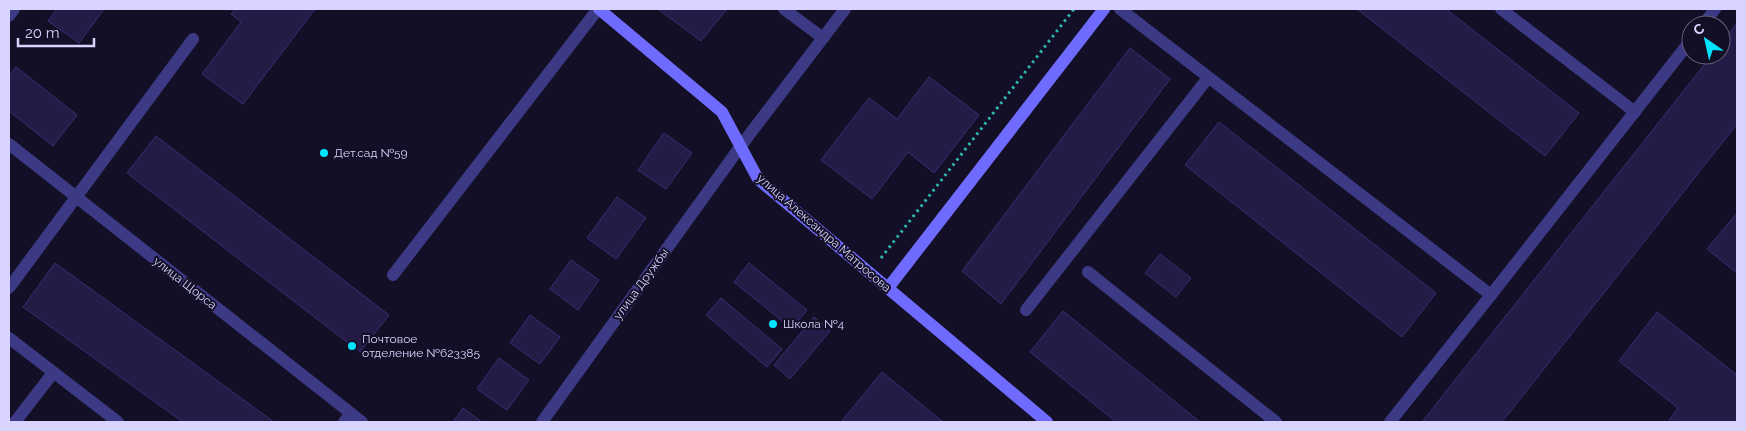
<svg xmlns="http://www.w3.org/2000/svg" width="1746" height="431" font-family="Raleway,sans-serif">
	<style>
		.building { fill: #241b47; stroke: #3b2d73 }
		.lines { fill: none; stroke-linecap: round; stroke-linejoin: round }
		.path { stroke: #2fb8b0; stroke-width: 3; stroke-dasharray: 2.5 4; stroke-linecap: butt }
		.lane { stroke: #3d3a85; stroke-width: 12 }
		.street { stroke: #3d3a85; stroke-width: 12 }
		.secondary { stroke: #6f6bff; stroke-width: 12 }
		.poi-dot { fill: #00e5ff; stroke: #130f26; stroke-width: 2 }
		.labels { text-anchor: middle; stroke-width: 4; stroke-linejoin: round; paint-order: stroke }
		.poi-label { font-size: 12px; fill: #d9d4ff; stroke: #130f26; text-anchor: start }
		.street-label { font-size: 12px; fill: #d9d4ff; stroke: #130f26 }
	</style>
	<rect width="100%" height="100%" fill="#130f26"/>
	<!-- building -->
	<g class="building">
		<polygon points="57,9 104,9 79,43 48,21"/>
		<polygon points="236,9 315,9 243,104 202,74 241,22 231,14"/>
		<polygon points="658,9 727,9 701,41"/>
		<polygon points="1357,9 1446,9 1579,113 1545,156"/>
		<polygon points="1737,23 1737,124 1502,422 1422,422 1712,55 1721,55 1721,44"/>
		<polygon points="1130,48 1170,79 1001,304 962,271"/>
		<polygon points="16,67 77,115 53,146 9,111 9,76"/>
		<polygon points="929,77 979,115 934,173 908,152 872,199 821,160 869,98 897,119"/>
		<polygon points="1219,122 1436,293 1402,337 1185,165"/>
		<polygon points="664,133 692,153 666,189 638,170"/>
		<polygon points="156,136 389,315 360,352 127,173"/>
		<polygon points="617,197 646,218 616,259 587,238"/>
		<polygon points="1737,213 1737,273 1707,249"/>
		<polygon points="1160,254 1191,278 1176,297 1145,273"/>
		<polygon points="571,260 599,280 578,310 550,289"/>
		<polygon points="55,263 274,422 183,422 23,307"/>
		<polygon points="749,263 807,310 792,329 734,282"/>
		<polygon points="721,298 782,349 767,367 706,315"/>
		<polygon points="1063,311 1200,422 1116,422 1030,352"/>
		<polygon points="1657,312 1737,375 1737,422 1668,422 1678,408 1619,361"/>
		<polygon points="530,315 560,337 540,364 510,343"/>
		<polygon points="814,317 830,331 790,379 774,365"/>
		<polygon points="499,358 529,380 507,410 477,389"/>
		<polygon points="882,372 943,422 841,422"/>
		<polygon points="463,408 482,422 453,422"/>
	</g>
	<g class="lines">
		<!-- path -->
		<polyline class="path" points="881,258 1074,9"/>
		<!-- lane -->
		<g class="lane">
			<polyline points="784,9 823,38"/>
			<polyline points="1120,9 1491,295 1390,422"/>
			<polyline points="1501,9 1635,112"/>
			<polyline points="1703,25 1715,9"/>
			<polyline points="740,147 845,9"/>
			<polyline points="1088,272 1276,422"/>
			<polyline points="393,275 598,9"/>
			<polyline points="9,288 193,39"/>
			<polyline points="1491,295 1691,40"/>
			<polyline points="1026,310 1208,78"/>
			<polyline points="9,338 118,422"/>
			<polyline points="15,422 53,373"/>
			<polyline points="344,422 350,414"/>
		</g>
		<!-- street -->
		<g class="street">
			<polyline points="9,16 14,9"/>
			<polyline points="9,144 362,422"/>
			<polyline points="542,422 740,147"/>
		</g>
		<!-- secondary -->
		<g class="secondary">
			<polyline points="599,9 722,112 758,179 1047,422"/>
			<polyline points="888,288 1104,9"/>
		</g>
	</g>
	<!-- markers -->
	<g class="poi-dot">
		<circle cx="324" cy="153" r="5"/>
		<circle cx="773" cy="324" r="5"/>
		<circle cx="352" cy="346" r="5"/>
	</g>
	<g class="labels">
		<!-- poi labels -->
		<g class="poi-label">
			<text x="334" y="157">Дет.сад №59</text>
			<text x="783" y="328">Школа №4</text>
			<text x="362" y="343">Почтовое<tspan x="362" dy="14">отделение №623385</tspan></text>
		</g>
		<!-- street labels -->
		<g class="street-label">
			<text transform="translate(824 233) rotate(41)" y="4">улица Александра Матросова</text>
			<text transform="translate(185 283) rotate(38)" y="4">улица Щорса</text>
			<text transform="translate(641 284) rotate(-54)" y="4">улица Дружбы</text>
		</g>
	</g>
	<!-- border -->
	<rect width="1746" height="431" fill="none" stroke="#d9d4ff" stroke-width="20"/>
	<!-- north arrow -->
	<g transform="translate(1706 40) rotate(326)"><circle r="24" fill="#130f26" stroke="#625e7d"/>
	<path d="M0-4L9 19L0 12L-9 19Z" fill="#00e5ff"/>
	<text y="-8" font-size="14" font-weight="bold" text-anchor="middle" fill="#d9d4ff">С</text>
	</g>
	<!-- scale -->
	<path d="M18 38v8h76v-8" fill="none" stroke="#d9d4ff" stroke-width="2.5"/>
	<text x="25" y="38" font-size="15" fill="#d9d4ff" stroke="#130f26" stroke-width="4" paint-order="stroke">20 m</text>
</svg>
